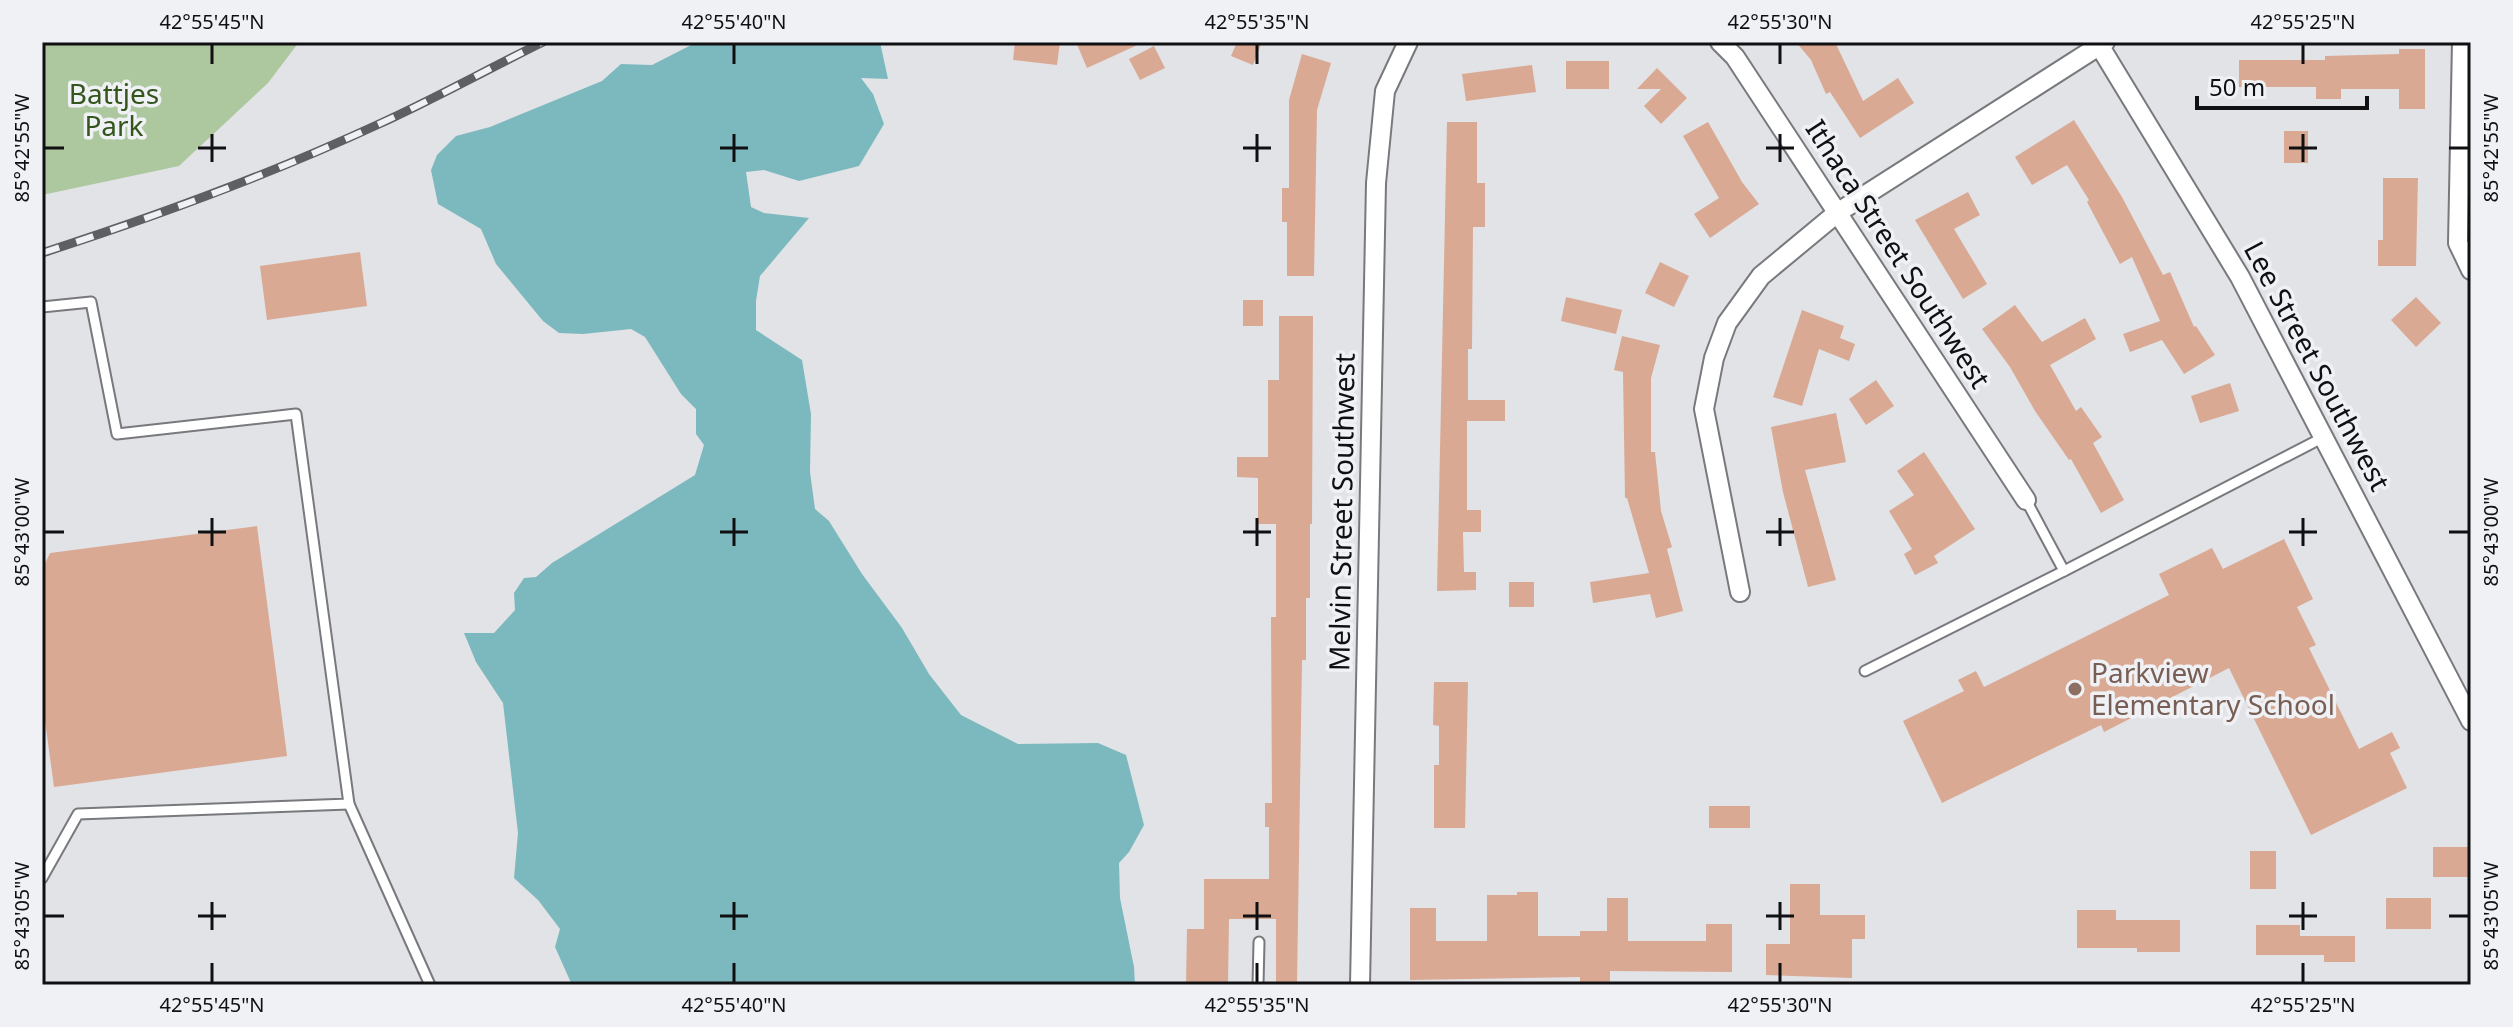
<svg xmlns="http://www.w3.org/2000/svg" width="2513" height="1027" font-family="'Noto Sans',sans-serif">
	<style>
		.green { fill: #adc79e }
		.water { fill: #7cb9bf }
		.building { fill: #d9a994 }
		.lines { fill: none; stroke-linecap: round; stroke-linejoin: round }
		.service-casing { stroke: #77797d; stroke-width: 13 }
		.minor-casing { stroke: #77797d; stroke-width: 22 }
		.service { stroke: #fff; stroke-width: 9 }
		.minor { stroke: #fff; stroke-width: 18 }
		.rail-casing { stroke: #5e5f62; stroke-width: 9 }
		.rail { stroke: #eff1f5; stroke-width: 6; stroke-dasharray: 18; stroke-linecap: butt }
		.ticks { fill: none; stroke: #101012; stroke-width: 3 }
		.education-dot { fill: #8d6e63; stroke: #eff1f5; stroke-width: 3 }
		.labels { text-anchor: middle; stroke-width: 7; stroke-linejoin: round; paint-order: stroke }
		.park-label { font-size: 28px; fill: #34551c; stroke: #eff1f5 }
		.street-label { font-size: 28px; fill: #101012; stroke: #eff1f5 }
		.education-label { font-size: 28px; fill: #785e54; stroke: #eff1f5; text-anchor: start }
		.neatline { fill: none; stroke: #101012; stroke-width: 3 }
		.ticks-label { font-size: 20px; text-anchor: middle; fill: #101012 }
	</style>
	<rect width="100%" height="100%" fill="#e1e3e7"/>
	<!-- green -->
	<polygon class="green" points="42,42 299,42 268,83 179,166 42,195"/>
	<!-- water -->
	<polygon class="water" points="697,42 880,42 888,79 861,78 873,94 884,124 859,166 799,181 764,170 746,172 751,207 764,213 809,218 760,276 756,301 756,330 802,360 811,414 810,472 815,509 829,521 862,574 902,628 929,674 961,715 1018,744 1098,743 1126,755 1144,825 1129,852 1119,863 1120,898 1134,967 1135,985 572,985 555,947 560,929 538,900 514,878 518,833 503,703 476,662 464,633 494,633 515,610 514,593 524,578 536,577 552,563 695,475 704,445 696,434 696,409 681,394 645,337 631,329 583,334 559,333 543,321 496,264 481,229 438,204 431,170 437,155 456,136 490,127 602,81 621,64 652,65"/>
	<!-- building -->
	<g class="building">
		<polygon points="1015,42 1060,42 1057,65 1013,60"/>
		<polygon points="1076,42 1144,42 1087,68"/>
		<polygon points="1237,42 1262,42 1253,65 1231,56"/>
		<polygon points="1796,42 1835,42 1863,101 1898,78 1914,103 1860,138 1830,92 1826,94 1811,60"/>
		<polygon points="1154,46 1165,68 1140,80 1129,59"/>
		<polygon points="2399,49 2425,49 2425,109 2399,109 2399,89 2341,89 2341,99 2316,99 2316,87 2239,87 2239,60 2325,60 2325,56 2399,54"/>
		<polygon points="1302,54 1331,63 1317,110 1314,276 1287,276 1287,222 1282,222 1282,188 1289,188 1289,100"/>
		<rect x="1566" y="61" width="43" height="28"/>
		<polygon points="1532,65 1536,92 1466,101 1462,74"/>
		<polygon points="1657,68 1687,98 1661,124 1644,106 1661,89 1637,89"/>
		<polygon points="2074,120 2122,197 2163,275 2170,272 2194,327 2196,326 2215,355 2184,374 2162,340 2130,352 2123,334 2160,321 2132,257 2120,264 2087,202 2089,200 2067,165 2032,185 2015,157"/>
		<polygon points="1447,122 1477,122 1477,183 1485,183 1485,227 1473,227 1472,349 1468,349 1468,400 1505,400 1505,421 1467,421 1467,510 1481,510 1481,532 1463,532 1464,572 1476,572 1476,590 1437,591"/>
		<polygon points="1708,122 1742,182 1759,204 1710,238 1694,214 1719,198 1683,136"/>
		<rect x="2284" y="131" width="24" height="32"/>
		<polygon points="2383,178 2418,178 2416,266 2378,266 2378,240 2383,240"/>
		<polygon points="1968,192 1980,215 1954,229 1987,284 1963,299 1915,220"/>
		<polygon points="360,252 367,306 267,320 260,266"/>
		<polygon points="1660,262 1689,276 1674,307 1645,293"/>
		<polygon points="1566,297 1622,310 1616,334 1561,321"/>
		<polygon points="2416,297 2441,323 2416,347 2391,320"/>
		<rect x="1243" y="300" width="20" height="26"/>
		<polygon points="2015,305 2042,342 2085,318 2096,339 2050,365 2076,411 2081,407 2102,437 2093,443 2124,500 2101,513 2071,459 2069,460 2035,411 2010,367 1982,329"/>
		<polygon points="1802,310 1844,326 1840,338 1855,344 1849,361 1819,349 1802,406 1773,397"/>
		<polygon points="1279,316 1313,316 1312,524 1310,524 1310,598 1306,598 1306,660 1302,660 1297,985 1276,985 1276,919 1229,919 1228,985 1186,985 1187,929 1204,929 1204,879 1269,879 1269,827 1265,827 1265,803 1272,803 1271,617 1276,617 1276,524 1258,524 1258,478 1237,477 1237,457 1268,457 1268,380 1279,380"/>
		<polygon points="1622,336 1660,345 1651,378 1651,452 1655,452 1661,511 1672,547 1667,549 1683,611 1656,618 1650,594 1593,603 1590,582 1649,573 1627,498 1625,498 1623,372 1614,370"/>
		<polygon points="1876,380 1894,406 1866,425 1849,399"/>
		<polygon points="2230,383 2239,411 2200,423 2191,396"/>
		<polygon points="1836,413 1846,462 1805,470 1836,580 1808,587 1783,492 1771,427"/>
		<polygon points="1924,452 1975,529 1934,556 1938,563 1915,575 1904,554 1912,549 1889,511 1914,495 1897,471"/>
		<polygon points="257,526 287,756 54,787 42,699 42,570 50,553"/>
		<polygon points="2284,539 2313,599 2297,607 2316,645 2309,648 2359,749 2392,732 2400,748 2390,753 2407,788 2311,835 2229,668 2104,732 2101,725 1942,803 1903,721 1964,691 1958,680 1976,671 1984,687 2169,595 2159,574 2212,548 2223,569"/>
		<rect x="1509" y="582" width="25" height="25"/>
		<polygon points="1434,682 1468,682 1465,828 1434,828 1434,765 1439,765 1439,726 1433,725"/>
		<rect x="1709" y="806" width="41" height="22"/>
		<rect x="2433" y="847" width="38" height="30"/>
		<rect x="2250" y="851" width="26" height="38"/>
		<polygon points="1790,884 1820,884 1820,915 1865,915 1865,939 1852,939 1852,978 1766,975 1766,944 1790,944"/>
		<polygon points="1517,892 1538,892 1538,936 1580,936 1580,931 1607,931 1607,898 1628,898 1628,941 1706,941 1706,924 1732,924 1732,972 1610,971 1610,982 1580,982 1580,977 1410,980 1410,908 1436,908 1436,941 1487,941 1487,895 1517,895"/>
		<rect x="2386" y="898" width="45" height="31"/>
		<polygon points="2077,910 2116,910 2116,920 2180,920 2180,952 2137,952 2137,948 2077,948"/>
		<polygon points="2256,925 2300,925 2300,936 2355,936 2355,962 2324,962 2324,955 2256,955"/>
	</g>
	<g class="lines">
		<defs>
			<g id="service">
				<polyline points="42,307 91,302 117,434 296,414 349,804 78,814 42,878"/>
				<polyline points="2064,571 2324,437"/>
				<polyline points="1865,671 2064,571 2026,500"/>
				<polyline points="349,804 430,985"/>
				<polyline points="1258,985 1259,942"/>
			</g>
			<g id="minor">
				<polyline points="1720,42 1735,57 2026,500"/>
				<polyline points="2462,42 2458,243 2471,270"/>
				<polyline points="2099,45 2240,277 2471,721"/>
				<polyline points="1740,592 1704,409 1714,358 1727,323 1761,276 1837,213 2105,42"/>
				<polyline points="1360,985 1376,183 1385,91 1408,42"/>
			</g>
		</defs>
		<!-- service casing -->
		<use href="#service" class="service-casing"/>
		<!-- minor casing -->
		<use href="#minor" class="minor-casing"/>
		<!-- service -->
		<use href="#service" class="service"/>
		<!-- minor -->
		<use href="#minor" class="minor"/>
		<defs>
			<path id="rail" d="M42,253C157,216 269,175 379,124C434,99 488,69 543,42"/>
		</defs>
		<!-- rail casing -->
		<use href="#rail" class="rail-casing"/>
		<!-- rail -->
		<use href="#rail" class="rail"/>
	</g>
	<!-- ticks -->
	<path class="ticks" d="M212,44V64M734,44V64M1257,44V64M1780,44V64M2303,44V64M212,134V162M734,134V162M1257,134V162M1780,134V162M2303,134V162M44,148H64M198,148H226M720,148H748M1243,148H1271M1766,148H1794M2289,148H2317M2449,148H2469M212,518V546M734,518V546M1257,518V546M1780,518V546M2303,518V546M44,532H64M198,532H226M720,532H748M1243,532H1271M1766,532H1794M2289,532H2317M2449,532H2469M212,902V930M734,902V930M1257,902V930M1780,902V930M2303,902V930M44,916H64M198,916H226M720,916H748M1243,916H1271M1766,916H1794M2289,916H2317M2449,916H2469M212,963V983M734,963V983M1257,963V983M1780,963V983M2303,963V983"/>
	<!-- markers -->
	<circle class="education-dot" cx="2075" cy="689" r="8"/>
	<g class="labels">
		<!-- park labels -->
		<g class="park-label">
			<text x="114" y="104">Battjes<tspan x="114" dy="32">Park</tspan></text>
		</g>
		<!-- street labels -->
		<g class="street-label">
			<text transform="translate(1898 254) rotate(57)" y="10">Ithaca Street Southwest</text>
			<text transform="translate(2317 366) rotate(62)" y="10">Lee Street Southwest</text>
			<text transform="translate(1342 512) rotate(-89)" y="10">Melvin Street Southwest</text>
		</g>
		<!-- education labels -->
		<g class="education-label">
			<text x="2091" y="683">Parkview<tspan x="2091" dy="32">Elementary School</tspan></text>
		</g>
	</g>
	<!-- border -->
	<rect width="2513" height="1027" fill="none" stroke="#eff1f5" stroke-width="88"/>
	<!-- scale -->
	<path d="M2197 96v12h170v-12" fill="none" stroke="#101012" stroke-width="4"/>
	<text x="2209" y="96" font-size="24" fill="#101012" stroke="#eff1f5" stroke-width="6" paint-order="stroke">50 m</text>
	<rect x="44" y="44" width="2425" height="939" class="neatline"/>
	<g class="ticks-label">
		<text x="212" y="29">42°55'45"N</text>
		<text x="734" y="29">42°55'40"N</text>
		<text x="1257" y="29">42°55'35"N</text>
		<text x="1780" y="29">42°55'30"N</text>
		<text x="2303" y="29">42°55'25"N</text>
		<text transform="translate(2491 148) rotate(-90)" y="7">85°42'55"W</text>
		<text transform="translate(22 148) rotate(-90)" y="7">85°42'55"W</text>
		<text transform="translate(2491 532) rotate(-90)" y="7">85°43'00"W</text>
		<text transform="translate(22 532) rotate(-90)" y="7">85°43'00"W</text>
		<text transform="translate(2491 916) rotate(-90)" y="7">85°43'05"W</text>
		<text transform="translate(22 916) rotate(-90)" y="7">85°43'05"W</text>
		<text x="212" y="1012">42°55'45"N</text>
		<text x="734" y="1012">42°55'40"N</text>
		<text x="1257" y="1012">42°55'35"N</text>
		<text x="1780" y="1012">42°55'30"N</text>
		<text x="2303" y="1012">42°55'25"N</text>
	</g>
</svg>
